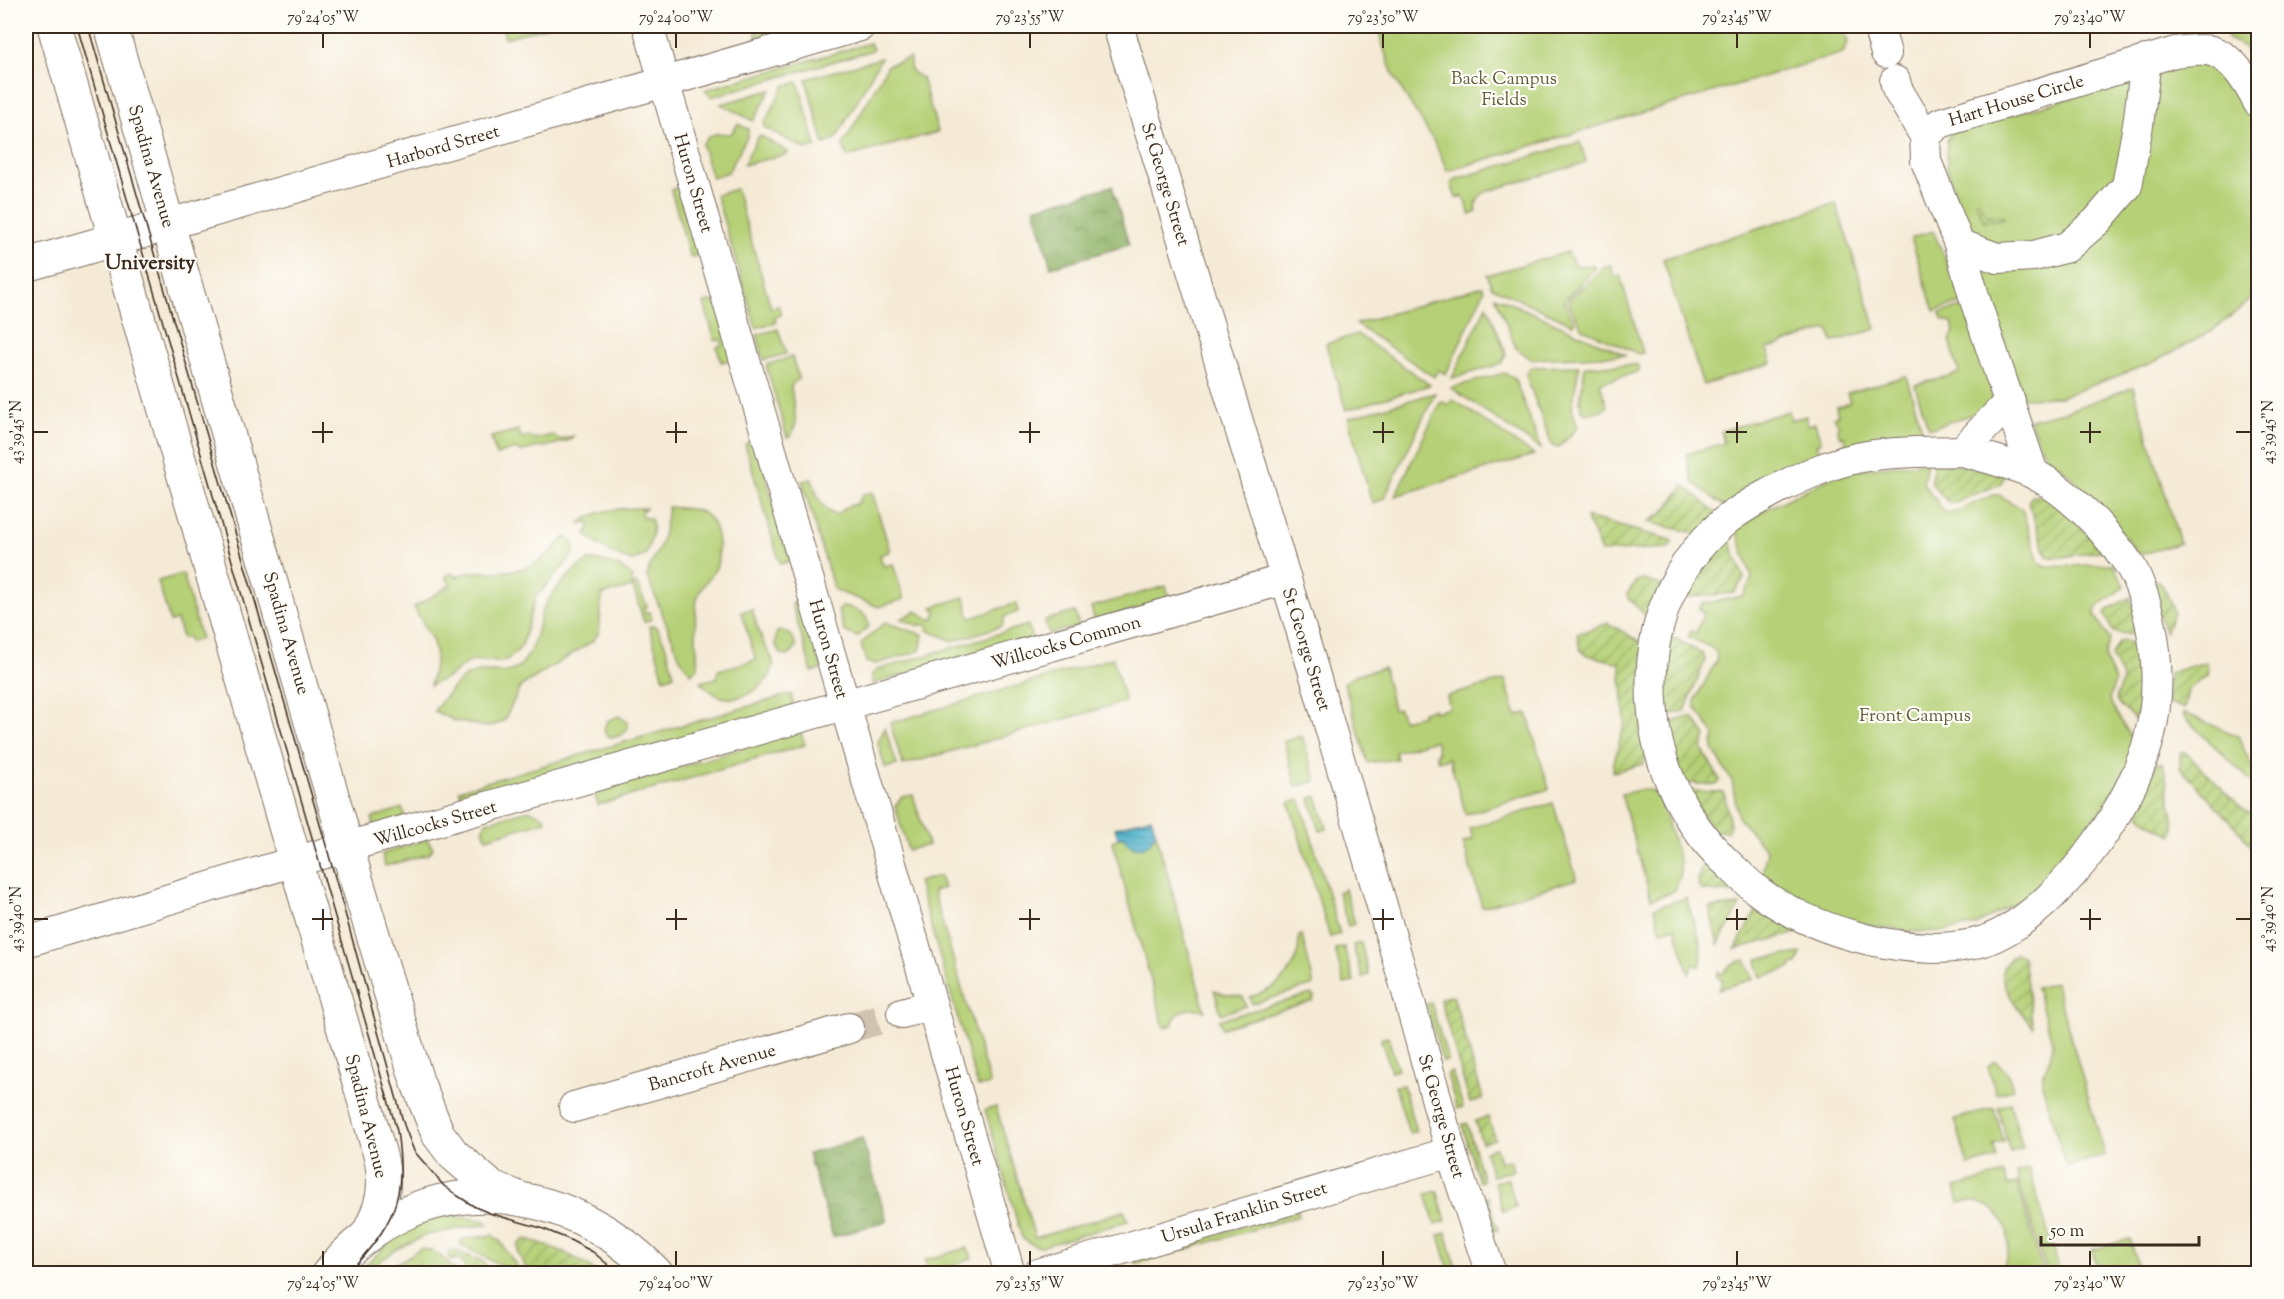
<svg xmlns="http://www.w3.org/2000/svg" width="2284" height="1299" font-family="'Sorts Mill Goudy',serif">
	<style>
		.green { fill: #b5d076; stroke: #787d4a; stroke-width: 1.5 }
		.forest { fill: url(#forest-crowns); stroke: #666e42; stroke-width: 1.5 }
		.garden { fill: url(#garden-furrows); stroke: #787d4a; stroke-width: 1.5 }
		.water { fill: url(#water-rules); stroke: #446e76; stroke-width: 1.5 }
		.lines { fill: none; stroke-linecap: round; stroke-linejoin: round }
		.minor-tunnel { stroke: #d0c4b1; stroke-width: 30; stroke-dasharray: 30 15; stroke-linecap: butt }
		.minor-casing { stroke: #7c6d5e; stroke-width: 32 }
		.major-casing { stroke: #7c6d5e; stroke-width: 35 }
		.minor { stroke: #fff; stroke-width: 30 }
		.major { stroke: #fff; stroke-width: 33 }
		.tram { stroke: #3b2a1e; stroke-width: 1.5 }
		.ticks { fill: none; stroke: #3b2a1e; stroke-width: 2 }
		.labels { text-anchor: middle; stroke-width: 4.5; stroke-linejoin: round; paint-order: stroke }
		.park-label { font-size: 18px; fill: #605c38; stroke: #fdfcf7 }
		.street-label { font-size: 18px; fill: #3b2a1e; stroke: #fdfcf7 }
		.neighbourhood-label { font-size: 20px; font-weight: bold; fill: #3b2a1e; stroke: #fdfcf7 }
		.neatline { fill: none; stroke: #3b2a1e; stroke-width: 2 }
		.ticks-label { font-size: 15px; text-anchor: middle; fill: #3b2a1e }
	</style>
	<defs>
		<pattern id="forest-crowns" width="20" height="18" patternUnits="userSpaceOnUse" patternTransform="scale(1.5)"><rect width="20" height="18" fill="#90b267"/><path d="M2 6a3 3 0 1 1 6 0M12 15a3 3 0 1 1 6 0" fill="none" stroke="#779154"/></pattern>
		<pattern id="garden-furrows" width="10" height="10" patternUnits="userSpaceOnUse" patternTransform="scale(1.5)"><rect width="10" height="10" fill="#b5d076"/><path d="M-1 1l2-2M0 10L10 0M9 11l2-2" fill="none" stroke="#94a960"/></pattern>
		<pattern id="water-rules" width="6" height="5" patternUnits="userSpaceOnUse" patternTransform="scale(1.5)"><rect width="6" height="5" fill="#4eb2cd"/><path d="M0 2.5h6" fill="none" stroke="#4291a6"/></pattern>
	</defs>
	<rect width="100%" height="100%" fill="#fdfcf7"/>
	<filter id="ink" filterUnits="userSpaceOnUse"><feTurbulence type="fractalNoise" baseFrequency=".0167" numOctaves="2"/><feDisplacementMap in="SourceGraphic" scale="12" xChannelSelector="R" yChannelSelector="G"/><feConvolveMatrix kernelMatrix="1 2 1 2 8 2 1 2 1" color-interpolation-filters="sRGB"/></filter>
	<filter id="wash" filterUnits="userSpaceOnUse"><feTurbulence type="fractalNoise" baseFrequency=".008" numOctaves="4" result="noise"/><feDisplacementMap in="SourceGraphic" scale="24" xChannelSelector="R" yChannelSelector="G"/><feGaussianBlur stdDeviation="1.35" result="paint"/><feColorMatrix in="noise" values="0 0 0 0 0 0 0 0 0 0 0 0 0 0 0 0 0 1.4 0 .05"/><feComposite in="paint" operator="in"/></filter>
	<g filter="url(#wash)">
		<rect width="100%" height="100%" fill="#f5ead6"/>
		<!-- green -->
		<g class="green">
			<polygon points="502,26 548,26 505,38"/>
			<polygon points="761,26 794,26 756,37 756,29"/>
			<path d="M1377,26H1843L1848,42L1843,53L1447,171C1435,136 1410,107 1393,74C1386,58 1382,42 1377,26Z"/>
			<polygon points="2225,26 2258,26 2258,64 2243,46 2228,39"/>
			<polygon points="870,43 873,50 711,97 705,90"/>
			<polygon points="881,58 837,137 834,140 824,144 806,79"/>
			<path d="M910,58C909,71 911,73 922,78L938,132L847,157L843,145L888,65Z"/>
			<polygon points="2188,64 2214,66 2228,78 2258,125 2258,290 2248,302 2212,331 2152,363 2060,397 2023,398 1947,168 1947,141 1952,132"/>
			<polygon points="798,82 816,146 805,149 764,127 764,124 784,86"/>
			<polygon points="771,90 753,121 721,104"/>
			<path d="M738,124L748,129V135L728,172L712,178L702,145C710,132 716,133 731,134Z"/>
			<polygon points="761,136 788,152 787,154 743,165 758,137"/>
			<path d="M1580,142L1586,161L1584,163L1485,192C1477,198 1475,202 1477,212L1470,215L1463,196L1456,198L1451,184L1456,179Z"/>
			<polygon points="681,186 701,254 690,257 671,190"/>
			<polygon points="736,189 771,308 779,306 781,315 775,317 776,322 756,328 716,195"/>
			<polygon points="1836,203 1876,329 1833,342 1828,329 1767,349 1772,363 1703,385 1663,259"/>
			<polygon points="1933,231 1965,302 1934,311 1911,238"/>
			<polygon points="1568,252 1575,266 1594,265 1595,268 1564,301 1575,322 1573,324 1492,287 1487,275"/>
			<polygon points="1611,265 1614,276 1620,275 1643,353 1639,354 1583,329 1568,303 1569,299 1605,266"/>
			<polygon points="1483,286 1484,291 1446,374 1438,370 1434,377 1356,324"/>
			<polygon points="1495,296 1626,355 1531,359 1516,348"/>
			<polygon points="716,300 733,359 721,362 717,347 722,345 721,339 715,341 704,303"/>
			<polygon points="1487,305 1506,354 1501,364 1452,378"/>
			<polygon points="1967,306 1995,382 1991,408 1931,428 1928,427 1915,385 1959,373 1950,340 1954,332 1952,323 1942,320 1940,313"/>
			<polygon points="778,329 786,354 764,360 757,335"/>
			<polygon points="1357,334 1430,385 1346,410 1326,344"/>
			<polygon points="792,357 799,379 793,383 791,387 796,423 791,436 787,437 766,365"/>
			<polygon points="1638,365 1640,371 1600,383 1607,407 1605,409 1586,414 1581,410 1580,400 1585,366"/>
			<polygon points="1579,366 1572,408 1578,427 1559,447 1552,446 1526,375 1532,367"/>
			<polygon points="1504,373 1514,377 1541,449 1451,388"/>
			<polygon points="1906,376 1925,439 1844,447 1843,444 1846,442 1844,436 1840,437 1837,428 1839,426 1834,417 1838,415 1836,407 1850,402 1847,393"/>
			<polygon points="2133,387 2180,543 2140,555 2100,505 2062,468 2048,458 2039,445 2030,420 2067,411"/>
			<polygon points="1435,393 1384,499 1372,503 1348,418"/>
			<polygon points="1452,399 1534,455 1395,496 1441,401 1448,405"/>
			<polygon points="1789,411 1791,420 1806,416 1808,425 1815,423 1821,442 1816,444 1818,451 1822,450 1822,453 1726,508 1692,481 1686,454 1724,443 1721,431"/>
			<polygon points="518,430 522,438 528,436 535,439 552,435 561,440 573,436 570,440 545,447 542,446 520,452 515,449 496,455 491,437"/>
			<polygon points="756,441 790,561 780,564 745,444"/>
			<path d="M1927,462L1923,483L1945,513L1951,514L1993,495H1999L2022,509L2039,563L2046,567L2113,564L2125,586L2096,608L2095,615L2110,640C2101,660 2106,663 2115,681L2110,698L2112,706L2136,745L2127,767L2078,849L2030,895L1976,925L1945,931L1919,932L1878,927L1831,916L1761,879L1767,851L1738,817L1732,781L1713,749L1714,734L1696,708L1695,701L1716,661L1717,654L1712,648L1688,637L1691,631L1696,633L1704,612L1699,609L1702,604L1743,596L1752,578L1736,529L1753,516L1844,471Z"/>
			<path d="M812,479C816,493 820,510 836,515L848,506L857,504L863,494L872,492L890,551L880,555L883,566L893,564L904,599L879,607L834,590L802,481Z"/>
			<path d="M668,507C698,509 716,509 718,545C718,552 719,561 716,568C710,579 700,585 697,599C693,618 697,647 698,668L691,673L680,658L647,576C649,567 652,562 656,554C664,539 666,523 668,507Z"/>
			<path d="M647,508L642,510L641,513L643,517L651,519C655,532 650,542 646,554L633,561C615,555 599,548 586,534L590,525L588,522L580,523C600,507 622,509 647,508Z"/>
			<path d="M566,537L574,543V554L535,598L522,645C499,675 495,655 470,662C460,665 455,674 447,678C440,681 436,681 430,686L436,657L433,642L414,607L451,585L445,577L452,573L456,577C466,571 476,572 488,572C528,572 539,565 566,537Z"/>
			<path d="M592,560C608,563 623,565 633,578L631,580L632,585L636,583L647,606L644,608L646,613L650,612L652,619L644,622L633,587L602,595L599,632L593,641L521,686L505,719L500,723L487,727L455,721L434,711C444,699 458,677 474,673C491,668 510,681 525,660C535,645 537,629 542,612C548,596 576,564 592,560Z"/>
			<polygon points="183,574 201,639 190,642 188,637 182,638 177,620 170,622 158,581"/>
			<polygon points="1166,586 1170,599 1095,621 1091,607"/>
			<polygon points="965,597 969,616 972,618 1016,603 1018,612 1005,616 1002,626 953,641 927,630 928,626 921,624 919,626 901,619 916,611 929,619 934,619 936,611 932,607"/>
			<polygon points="802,601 822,669 812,672 792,604"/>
			<path d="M844,606C857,610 866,611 869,626L858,637L844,631L838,611Z"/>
			<path d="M752,609C756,622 759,636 766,648C769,654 774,658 773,665C771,684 745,700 727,698C716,697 708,689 700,682L717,678L718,670L756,660L741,612Z"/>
			<polygon points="1075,612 1079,626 1049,634 1045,620"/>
			<polygon points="885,622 923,635 920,651 876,664 866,662 861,644"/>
			<polygon points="1028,625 1032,639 872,684 872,674 877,670"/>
			<path d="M649,626H655C665,639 670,659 674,675L664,679Z"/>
			<polygon points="783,631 792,636 796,646 791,654 787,656 781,654 775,644 777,632"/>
			<polygon points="1113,658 1125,702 903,765 890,723"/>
			<polygon points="1384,668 1393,710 1399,709 1403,720 1423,715 1422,712 1433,709 1434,712 1450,708 1447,696 1505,680 1516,716 1527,713 1549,789 1466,814 1449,758 1438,761 1436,754 1438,753 1435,740 1395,752 1397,759 1368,763 1344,683 1357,674"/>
			<polygon points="791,694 794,707 463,802 459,790"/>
			<polygon points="2184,713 2238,736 2258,780 2258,788 2183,716"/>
			<path d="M619,716L627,722L628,728C622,736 615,740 606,735L604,730L607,721Z"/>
			<polygon points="885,728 897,765 885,768 878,742"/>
			<polygon points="800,731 805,745 598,805 594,793"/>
			<polygon points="1302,736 1316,781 1296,787 1284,741"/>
			<polygon points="1644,789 1653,791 1661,800 1680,863 1680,877 1675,889 1670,893 1651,899 1621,794"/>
			<polygon points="913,795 928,845 908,850 895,806 902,797"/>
			<polygon points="1317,796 1327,829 1320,831 1310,799"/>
			<polygon points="1298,800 1301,802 1340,934 1330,937 1289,803"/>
			<polygon points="1553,803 1577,879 1482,907 1463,843 1473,839 1470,828"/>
			<polygon points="402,808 405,817 375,827 372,818"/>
			<polygon points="529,810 544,816 546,821 486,838 483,828 486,822"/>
			<path d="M1156,833L1205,1011C1190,1005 1177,1010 1172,1025L1164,1027L1112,841L1124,836L1133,847L1143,848Z"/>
			<polygon points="427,839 433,848 429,854 385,866 382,854"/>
			<polygon points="940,876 944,888 933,891 990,1084 978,1087 918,882"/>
			<polygon points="1345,889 1355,924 1348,926 1338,892"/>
			<path d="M1686,898L1701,944C1699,953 1704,960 1700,967L1694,964L1689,974L1675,927L1661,931L1654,908Z"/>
			<path d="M1302,935L1314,985L1252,1004L1250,997C1280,989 1300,968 1299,936Z"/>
			<polygon points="1361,943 1369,975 1362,977 1353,945"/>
			<polygon points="1344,947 1354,982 1344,984 1335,949"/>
			<polygon points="1801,953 1797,964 1791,965 1791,968 1761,977 1757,965 1758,959"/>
			<path d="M1745,960L1753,979L1719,989L1723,980L1717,977L1719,972L1723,974C1728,965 1735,961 1745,960Z"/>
			<path d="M2055,983L2105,1155L2066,1167L2042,1084C2042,1071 2052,1059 2053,1044L2036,988Z"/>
			<polygon points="1214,990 1223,994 1243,997 1246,1006 1221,1014"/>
			<polygon points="1311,994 1314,997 1313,1001 1222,1028 1219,1020"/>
			<polygon points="1431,1003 1448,1060 1443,1062 1426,1004"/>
			<polygon points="1388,1037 1398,1070 1391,1072 1381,1039"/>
			<polygon points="1995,1061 2008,1073 2013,1089 1996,1094 1988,1067"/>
			<polygon points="1452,1072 1463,1107 1457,1109 1447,1074"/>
			<polygon points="1403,1085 1416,1132 1409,1133 1395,1086"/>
			<polygon points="2010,1103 2023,1148 2010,1152 1998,1107"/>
			<polygon points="996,1107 1035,1238 1124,1211 1128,1221 1041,1247 1035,1246 1022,1238 985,1110"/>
			<polygon points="1994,1108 2004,1142 1993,1145 1997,1158 1968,1166 1955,1119"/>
			<polygon points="1467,1123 1483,1181 1479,1182 1462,1125"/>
			<polygon points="1496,1148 1500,1162 1510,1160 1513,1170 1492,1176 1485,1151"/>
			<polygon points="2029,1169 2060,1273 2047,1273 2016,1173"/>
			<path d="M2004,1174L2008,1186L2017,1183L2043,1271L2035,1274L2000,1273C2021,1241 2002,1194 1959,1203L1955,1187Z"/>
			<polygon points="1508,1179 1516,1207 1503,1211 1494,1182"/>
			<polygon points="1437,1191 1446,1221 1435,1224 1426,1194"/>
			<polygon points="1488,1196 1498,1230 1493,1231 1483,1197"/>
			<polygon points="1298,1210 1299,1216 1136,1264 1136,1258"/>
			<polygon points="435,1212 486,1221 488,1225 469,1227 426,1235 397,1249 364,1273 357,1274 401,1231"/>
			<polygon points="1446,1232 1446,1233 1458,1273 1450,1273 1439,1235"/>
			<polygon points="492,1235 500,1241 521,1273 516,1273 461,1245 460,1241 463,1239"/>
			<polygon points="2130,1239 2140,1273 2099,1273 2092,1250"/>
			<polygon points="967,1248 973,1258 959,1264 928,1271 925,1260"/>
			<path d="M420,1249C439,1249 445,1261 457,1273H419V1264L412,1273L380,1274Z"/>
		</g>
		<!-- forest -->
		<g class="forest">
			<polygon points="1112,186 1129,245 1051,267 1034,208"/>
			<polygon points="862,1138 887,1221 833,1237 808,1154"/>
		</g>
		<!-- garden -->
		<g class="garden">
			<path d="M1978,200C1986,215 1985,217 2003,215L2004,219L1984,221L1975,202Z"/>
			<polygon points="1934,462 1961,465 2004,474 2001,484 1952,504 1946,500 1931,483"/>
			<polygon points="1684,485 1717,514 1698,534 1648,522 1663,513"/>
			<polygon points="2032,496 2049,496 2105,550 2057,558 2047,556 2028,502"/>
			<polygon points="1586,517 1668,539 1671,540 1672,545 1668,548 1601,552"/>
			<polygon points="1728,536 1744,578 1734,593 1679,598 1691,579"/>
			<polygon points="1639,580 1644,580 1661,585 1648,618 1629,599 1627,594 1635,582"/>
			<polygon points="2157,580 2165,590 2174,612 2165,633 2149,585"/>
			<polygon points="2130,597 2141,636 2113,632 2105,614 2107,610"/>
			<polygon points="1608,623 1642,643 1648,751 1643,764 1613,772 1613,766 1625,722 1620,663 1587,655 1580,649 1577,634"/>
			<polygon points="1674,638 1703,654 1705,660 1685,711 1664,717 1662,701 1670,640"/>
			<polygon points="2123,640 2144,649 2141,725 2117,703 2116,696 2123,680 2111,656 2119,642"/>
			<polygon points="2206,662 2208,670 2207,676 2188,689 2184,709 2167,702 2168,673"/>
			<polygon points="1692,716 1706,736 1702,749 1720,780 1717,785 1684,783 1666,728 1672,722"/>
			<polygon points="2180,752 2185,752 2245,811 2258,817 2258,859 2241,832 2180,768"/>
			<path d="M2155,763H2162L2164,767L2175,829L2173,835C2161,830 2139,819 2136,806Z"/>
			<polygon points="1687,791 1724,792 1730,825 1727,832 1713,831"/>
			<path d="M1705,858L1742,894L1701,890C1694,880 1702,869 1705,858Z"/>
			<polygon points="1760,904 1805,931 1735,949"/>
			<polygon points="1740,905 1718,945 1709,908"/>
			<path d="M2016,953L2023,957L2033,1028C2024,1016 1997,984 2003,968C2005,962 2012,957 2016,953Z"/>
			<polygon points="1453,995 1483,1099 1470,1103 1440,999"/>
			<polygon points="1488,1117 1495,1139 1482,1143 1475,1121"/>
			<path d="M527,1239C553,1247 577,1256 597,1273H529C523,1263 508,1244 527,1239Z"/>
			<polygon points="453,1250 483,1261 489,1273 468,1271 459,1258 451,1261 448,1256 449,1251"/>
		</g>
		<!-- water -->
		<path class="water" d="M1151,817L1156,833L1148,845C1137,850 1128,847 1124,837L1118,838L1115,828Z"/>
	</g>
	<g filter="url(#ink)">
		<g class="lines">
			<!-- minor-tunnel -->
			<polyline class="minor-tunnel" points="849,1028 902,1013"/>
			<defs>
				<g id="minor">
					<polyline points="648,26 1010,1274"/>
					<polyline points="1118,26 1313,669 1406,988 1451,1152 1491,1274"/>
					<polyline points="1878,26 1886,53"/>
					<polyline points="1895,81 1897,89 1925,136 1926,161 1959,244 1976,303 2033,473"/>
					<path d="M1925,136L1940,123L2175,52C2186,51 2201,48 2212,51C2234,58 2248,83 2258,102"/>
					<polyline points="169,224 860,26"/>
					<polyline points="1959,244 1997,258 2034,256 2067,247 2097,221 2127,186 2138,125 2146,60"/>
					<path d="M1962,451C1985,457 2008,463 2030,472C2057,485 2084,509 2103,531C2113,543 2124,555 2132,569C2141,585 2146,604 2150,621C2169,708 2146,774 2096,844C2070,880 2027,926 1984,941C1919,962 1811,932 1758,891C1746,882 1735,870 1723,859C1684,821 1658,767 1653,713C1645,639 1667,570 1725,521C1741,508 1760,498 1779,488C1807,474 1836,461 1867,456C1898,451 1930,452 1962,451L2010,401"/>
					<polyline points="26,942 276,867 1286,579"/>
					<polyline points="902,1013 932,1005"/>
					<polyline points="574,1107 849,1028"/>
					<polyline points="1038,1274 1451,1152"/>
				</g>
				<g id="major">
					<path d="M54,26L380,1155C388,1188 382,1207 367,1236"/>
					<polyline points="111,26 355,875 417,1081 438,1134 453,1154 490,1186 523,1200"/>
					<polyline points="26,265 169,224"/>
					<path d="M328,1274C416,1164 565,1177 657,1274"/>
				</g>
			</defs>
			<!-- minor casing -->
			<use href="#minor" class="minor-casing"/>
			<!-- major casing -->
			<use href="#major" class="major-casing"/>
			<!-- minor -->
			<use href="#minor" class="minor"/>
			<!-- major -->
			<use href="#major" class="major"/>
			<!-- tram -->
			<g class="tram">
				<path d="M77,26L397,1131C407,1200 394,1224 347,1274"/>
				<polyline points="88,26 328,852 404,1125 414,1151 444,1186 458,1196 475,1207 492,1214 541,1228 568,1239 593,1252 619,1274"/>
			</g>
		</g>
	</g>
	<!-- ticks -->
	<path class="ticks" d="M323,33V48M676,33V48M1030,33V48M1383,33V48M1737,33V48M2090,33V48M323,422V443M676,422V443M1030,422V443M1383,422V443M1737,422V443M2090,422V443M33,432H48M312,432H333M666,432H687M1019,432H1040M1373,432H1394M1726,432H1747M2080,432H2101M2236,432H2251M323,909V930M676,909V930M1030,909V930M1383,909V930M1737,909V930M2090,909V930M33,919H48M312,919H333M666,919H687M1019,919H1040M1373,919H1394M1726,919H1747M2080,919H2101M2236,919H2251M323,1251V1266M676,1251V1266M1030,1251V1266M1383,1251V1266M1737,1251V1266M2090,1251V1266"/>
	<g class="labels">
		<!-- park labels -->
		<g class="park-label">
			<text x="1504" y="84">Back Campus<tspan x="1504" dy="21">Fields</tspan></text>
			<text x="1915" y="721">Front Campus</text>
		</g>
		<!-- street labels -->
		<g class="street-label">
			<text transform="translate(2016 100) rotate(-17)" y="6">Hart House Circle</text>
			<text transform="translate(443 146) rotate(-16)" y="6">Harbord Street</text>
			<text transform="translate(152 166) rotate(74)" y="6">Spadina Avenue</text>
			<text transform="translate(694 183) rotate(74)" y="6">Huron Street</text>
			<text transform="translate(1166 184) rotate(73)" y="6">St George Street</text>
			<text transform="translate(287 633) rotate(74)" y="6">Spadina Avenue</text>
			<text transform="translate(1066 642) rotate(-16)" y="6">Willcocks Common</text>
			<text transform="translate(829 649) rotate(74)" y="6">Huron Street</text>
			<text transform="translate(1307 649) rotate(73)" y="6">St George Street</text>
			<text transform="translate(435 823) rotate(-16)" y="6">Willcocks Street</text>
			<text transform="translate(712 1067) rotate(-16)" y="6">Bancroft Avenue</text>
			<text transform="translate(367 1116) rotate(76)" y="6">Spadina Avenue</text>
			<text transform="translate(965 1116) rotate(74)" y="6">Huron Street</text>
			<text transform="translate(1442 1116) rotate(74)" y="6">St George Street</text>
			<text transform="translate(1244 1212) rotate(-17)" y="6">Ursula Franklin Street</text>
		</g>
		<!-- neighbourhood labels -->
		<g class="neighbourhood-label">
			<text x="150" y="269">University</text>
		</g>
	</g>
	<!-- margin -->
	<rect width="2284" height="1299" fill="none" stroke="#fdfcf7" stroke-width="66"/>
	<!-- scale -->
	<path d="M2041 1236v9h158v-9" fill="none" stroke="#3b2a1e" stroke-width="3"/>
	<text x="2050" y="1236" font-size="18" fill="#3b2a1e" stroke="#fdfcf7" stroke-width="4.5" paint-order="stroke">50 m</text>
	<rect x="33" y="33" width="2218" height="1233" class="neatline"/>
	<g class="ticks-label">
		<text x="323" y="22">79°24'05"W</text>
		<text x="676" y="22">79°24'00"W</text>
		<text x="1030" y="22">79°23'55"W</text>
		<text x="1383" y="22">79°23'50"W</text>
		<text x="1737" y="22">79°23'45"W</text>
		<text x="2090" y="22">79°23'40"W</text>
		<text transform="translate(16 432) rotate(-90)" y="5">43°39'45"N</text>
		<text transform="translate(2268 432) rotate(-90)" y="5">43°39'45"N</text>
		<text transform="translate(16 919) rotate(-90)" y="5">43°39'40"N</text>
		<text transform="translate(2268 919) rotate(-90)" y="5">43°39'40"N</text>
		<text x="323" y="1288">79°24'05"W</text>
		<text x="676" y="1288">79°24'00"W</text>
		<text x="1030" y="1288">79°23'55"W</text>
		<text x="1383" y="1288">79°23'50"W</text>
		<text x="1737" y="1288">79°23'45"W</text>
		<text x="2090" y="1288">79°23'40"W</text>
	</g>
</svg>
